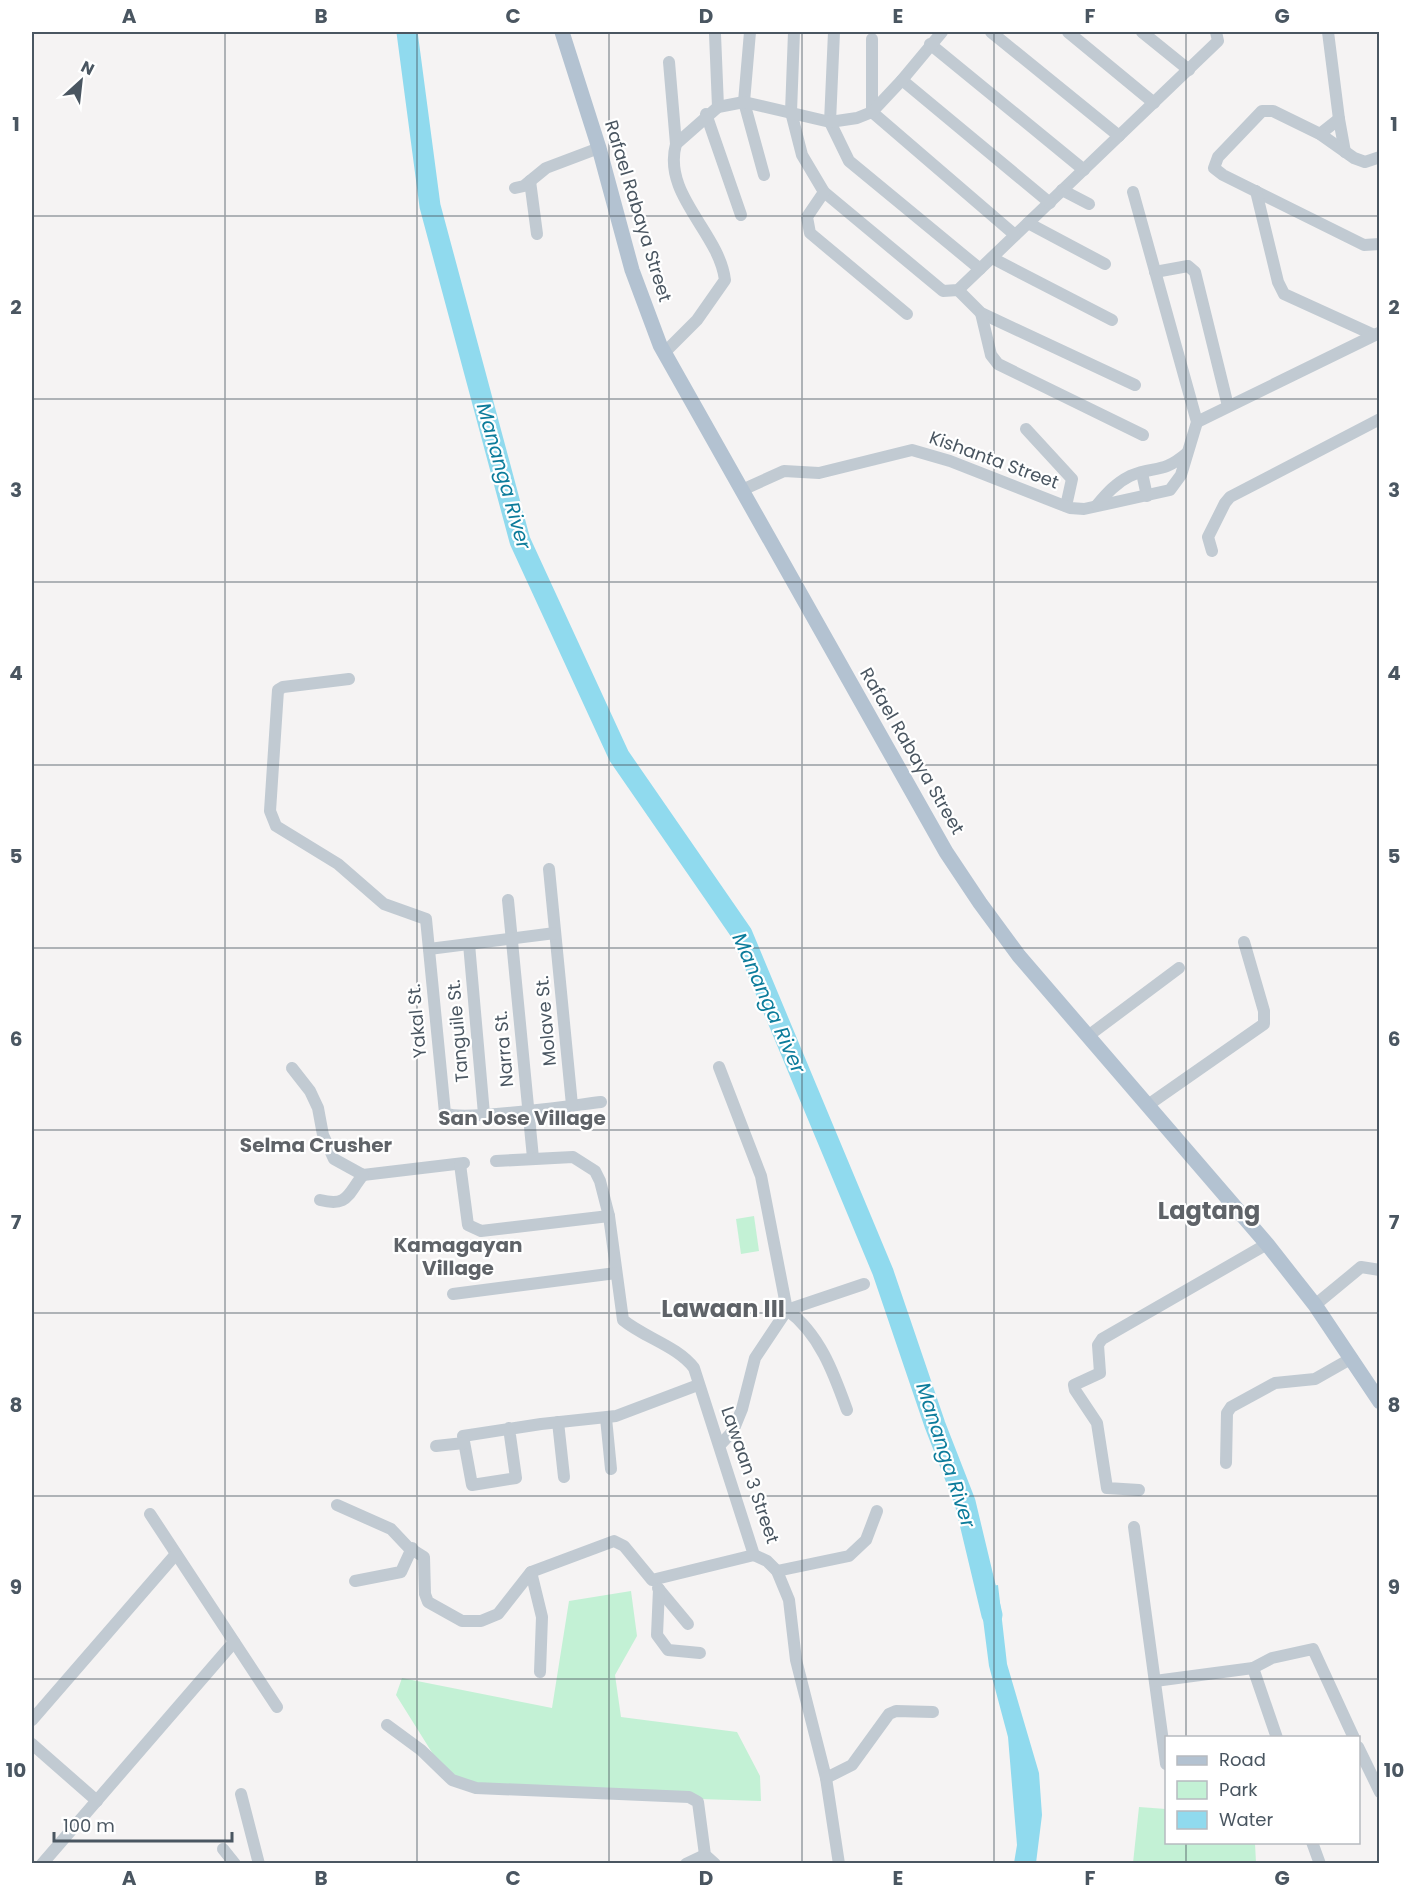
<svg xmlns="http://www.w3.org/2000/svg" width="1411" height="1895" font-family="Poppins,sans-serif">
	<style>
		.green { fill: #c3f1d5 }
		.water { fill: #90daee }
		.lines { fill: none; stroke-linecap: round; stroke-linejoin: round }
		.river { stroke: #90daee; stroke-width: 21 }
		.minor { stroke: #c1cad2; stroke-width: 12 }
		.major { stroke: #b3c2d1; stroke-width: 15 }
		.grid { fill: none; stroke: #4a5661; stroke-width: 1.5; stroke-opacity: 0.55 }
		.labels { text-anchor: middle; stroke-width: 4.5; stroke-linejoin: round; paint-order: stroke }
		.street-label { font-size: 18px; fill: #4a5661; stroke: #fff }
		.water-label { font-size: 20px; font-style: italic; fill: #0c7c9b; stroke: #fff }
		.neighbourhood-label { font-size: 20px; font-weight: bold; fill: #5f6368; stroke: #fff }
		.district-label { font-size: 24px; font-weight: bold; fill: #5f6368; stroke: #fff }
		.neatline { fill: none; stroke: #4a5661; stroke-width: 2 }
		.grid-label { font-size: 20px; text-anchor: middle; font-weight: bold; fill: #4a5661 }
	</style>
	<rect width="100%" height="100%" fill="#f5f3f3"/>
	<!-- green -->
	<g class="green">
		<polygon points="754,1216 759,1251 741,1254 736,1219"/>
		<polygon points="631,1591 637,1636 615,1675 621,1717 737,1732 760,1776 761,1801 485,1792 453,1786 396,1695 402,1678 552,1708 569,1601"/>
		<polygon points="1139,1807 1166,1809 1166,1842 1255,1843 1256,1863 1133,1863"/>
	</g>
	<!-- water -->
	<polygon class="water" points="998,1585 1007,1664 1039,1773 1042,1815 1036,1863 1014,1863 1017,1845 1008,1737 989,1666 979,1588"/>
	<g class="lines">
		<!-- river -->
		<polyline class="river" points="407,32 430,206 520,541 619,756 742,934 883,1272 935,1425 965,1502 992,1615"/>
		<!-- minor -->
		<g class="minor">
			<polyline points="750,32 744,102 764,175"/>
			<polyline points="794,32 791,112 802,155 824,192 943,291 958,290 1218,41 1216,32"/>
			<polyline points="834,32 830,122 849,161 980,269"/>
			<polyline points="991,32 1119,136"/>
			<polyline points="1068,32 1154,103"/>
			<polyline points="1142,32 1189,70"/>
			<polyline points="1328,32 1339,119"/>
			<polyline points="715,34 718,107"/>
			<polyline points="872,39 872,112 1015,235"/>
			<polyline points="930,44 1084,170"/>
			<polyline points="902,80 1050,203"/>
			<polyline points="706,114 741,215"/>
			<polyline points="1320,134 1339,119 1345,152"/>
			<polyline points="676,144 718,107 744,102 830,122 857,118 872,112 902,80 942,32"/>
			<polyline points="1380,157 1365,162 1354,158 1320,134 1273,111 1262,111 1218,157 1214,168 1223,175 1364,245 1380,244"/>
			<polyline points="530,181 537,234"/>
			<polyline points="515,188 524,186 546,168 599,148"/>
			<polyline points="1062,190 1089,204"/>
			<polyline points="1256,191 1278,282 1284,294 1374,335"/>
			<polyline points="824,192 807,217 810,233 907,314"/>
			<polyline points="1028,223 1105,264"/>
			<polyline points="992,258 1112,320"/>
			<polyline points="1155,272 1188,266 1195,272 1228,406"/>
			<polyline points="958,290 981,313 1135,385"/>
			<polyline points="981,313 991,355 998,364 1143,435"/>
			<path d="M664,353L697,320L725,280C719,232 662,195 676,144L669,62"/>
			<polyline points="1197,422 1379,333"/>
			<polyline points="1026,429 1072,479 1066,506"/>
			<polyline points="1142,473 1147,496"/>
			<polyline points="742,490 784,471 819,473 912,450 950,461 1070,508 1084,509 1170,490 1181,475 1197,422 1133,192"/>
			<path d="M1097,505C1107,493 1116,483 1130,476C1156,465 1161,475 1187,453"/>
			<polyline points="1212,551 1208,537 1225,503 1230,497 1380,419"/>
			<path d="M349,679L283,687L278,690L270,811L276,826L338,864L384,904L426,919L445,1113C462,1122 575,1105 601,1102"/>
			<polyline points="549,869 572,1105"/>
			<polyline points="508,900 533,1158"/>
			<polyline points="469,944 484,1114"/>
			<polyline points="429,949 555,933"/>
			<polyline points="1088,1036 1179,968"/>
			<path d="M719,1067L761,1176L787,1310C820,1334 834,1374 847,1410"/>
			<polyline points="292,1068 310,1091 318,1108 323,1135 334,1159 363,1175 464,1163"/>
			<polyline points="1148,1105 1264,1024 1264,1011 1244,942"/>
			<path d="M496,1161L573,1157L595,1171L600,1181L609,1216L623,1320C645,1338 677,1346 694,1368L754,1555L767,1561L777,1571L789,1600L796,1660L826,1778L839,1864"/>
			<polyline points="460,1164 468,1225 481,1231 609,1216"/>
			<path d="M320,1200C348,1207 347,1195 363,1175"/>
			<polyline points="453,1294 616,1273"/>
			<polyline points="1315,1305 1361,1267 1380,1270"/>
			<polyline points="606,1418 611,1469"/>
			<polyline points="558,1422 564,1477"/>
			<polyline points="509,1428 516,1478 472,1485 463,1436 541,1424 616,1416 698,1385"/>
			<polyline points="720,1445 733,1431 742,1409 755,1358 787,1310 864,1284"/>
			<polyline points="436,1446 464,1443"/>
			<polyline points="1226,1463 1227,1413 1231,1407 1275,1383 1315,1379 1352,1358"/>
			<polyline points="1139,1490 1107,1488 1097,1423 1075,1390 1074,1385 1100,1373 1098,1345 1102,1339 1267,1244"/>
			<polyline points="337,1505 391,1529 408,1547 424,1557 425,1594 428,1602 462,1621 481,1621 498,1614 531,1572 614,1541 624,1546 652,1580 754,1555"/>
			<polyline points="150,1514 277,1707"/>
			<polyline points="1134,1527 1166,1764"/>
			<polyline points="777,1571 849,1556 866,1540 877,1511"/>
			<polyline points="531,1572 542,1617 540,1672"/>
			<polyline points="355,1581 401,1572 412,1548"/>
			<polyline points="658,1588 688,1624"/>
			<polyline points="659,1589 657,1635 668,1650 700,1653"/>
			<polyline points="1253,1668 1277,1738"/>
			<polyline points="1155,1681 1253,1668 1272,1658 1313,1649 1354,1738"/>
			<polyline points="32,1720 176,1554"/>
			<polyline points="387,1725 421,1750 452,1780 476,1788 689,1797 698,1802 705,1855 715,1864"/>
			<polyline points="32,1744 97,1801"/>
			<polyline points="1358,1747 1380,1792"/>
			<polyline points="826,1778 852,1765 889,1714 896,1711 933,1712"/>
			<polyline points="241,1794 259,1864"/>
			<polyline points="1312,1842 1320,1864"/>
			<polyline points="223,1849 235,1864"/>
			<polyline points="42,1864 234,1642"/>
			<polyline points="686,1864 705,1855"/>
		</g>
		<!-- major -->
		<polyline class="major" points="562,32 599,148 632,270 660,345 946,852 980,903 1019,956 1267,1244 1315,1305 1380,1402"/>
	</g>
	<!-- grid -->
	<path class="grid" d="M225,32V1864M417,32V1864M609,32V1864M802,32V1864M994,32V1864M1186,32V1738M32,216H1380M32,399H1380M32,582H1380M32,765H1380M32,948H1380M32,1130H1380M32,1313H1380M32,1496H1380M32,1679H1380M1186,1842V1864"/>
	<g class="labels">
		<!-- street labels -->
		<g class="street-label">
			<text transform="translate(638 211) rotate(73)" y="6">Rafael Rabaya Street</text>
			<text transform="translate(994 460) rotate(20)" y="6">Kishanta Street</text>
			<text transform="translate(912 751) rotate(60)" y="6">Rafael Rabaya Street</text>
			<text transform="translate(417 1021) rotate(-95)" y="6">Yakal St.</text>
			<text transform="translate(546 1021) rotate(-95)" y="6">Molave St.</text>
			<text transform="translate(458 1031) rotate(-95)" y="6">Tanguile St.</text>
			<text transform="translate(504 1049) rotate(-95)" y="6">Narra St.</text>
			<text transform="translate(750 1475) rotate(71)" y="6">Lawaan 3 Street</text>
		</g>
		<!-- water labels -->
		<g class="water-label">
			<text transform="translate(504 476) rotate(74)" y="7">Mananga River</text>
			<text transform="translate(769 1003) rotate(66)" y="7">Mananga River</text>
			<text transform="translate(946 1455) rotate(72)" y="7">Mananga River</text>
		</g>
		<!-- neighbourhood labels -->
		<g class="neighbourhood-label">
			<text x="522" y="1125">San Jose Village</text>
			<text x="316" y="1152">Selma Crusher</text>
			<text x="458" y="1252">Kamagayan<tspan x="458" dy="23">Village</tspan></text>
		</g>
		<!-- district labels -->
		<g class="district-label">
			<text x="1209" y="1219">Lagtang</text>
			<text x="723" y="1317">Lawaan III</text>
		</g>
	</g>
	<!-- border -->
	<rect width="1411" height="1895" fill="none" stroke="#ffffff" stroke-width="66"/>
	<!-- legend -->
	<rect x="1165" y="1736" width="195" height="108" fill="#ffffff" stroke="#b7bbc0" stroke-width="1.5"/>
	<rect x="1177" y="1756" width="30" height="9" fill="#b3c2d1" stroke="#b7bbc0" stroke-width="1.5"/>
	<text x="1219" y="1766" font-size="18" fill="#4a5661">Road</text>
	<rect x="1177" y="1781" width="30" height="18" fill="#c3f1d5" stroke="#b7bbc0" stroke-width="1.5"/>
	<text x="1219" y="1796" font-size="18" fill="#4a5661">Park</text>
	<rect x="1177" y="1811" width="30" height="18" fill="#90daee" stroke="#b7bbc0" stroke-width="1.5"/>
	<text x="1219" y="1826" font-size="18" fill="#4a5661">Water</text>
	<!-- north arrow -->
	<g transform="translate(81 81) rotate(27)" stroke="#ffffff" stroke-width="4.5" paint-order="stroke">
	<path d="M0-4.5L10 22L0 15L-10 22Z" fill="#4a5661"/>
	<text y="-9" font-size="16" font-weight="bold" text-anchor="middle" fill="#4a5661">N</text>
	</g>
	<!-- scale -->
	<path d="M54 1832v9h178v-9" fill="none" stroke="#4a5661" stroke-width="3"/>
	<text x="63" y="1832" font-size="18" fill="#4a5661" stroke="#ffffff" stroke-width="4.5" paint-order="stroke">100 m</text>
	<rect x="33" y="33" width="1345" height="1829" class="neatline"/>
	<g class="grid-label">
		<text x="129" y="23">A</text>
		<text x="321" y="23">B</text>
		<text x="513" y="23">C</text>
		<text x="706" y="23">D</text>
		<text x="898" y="23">E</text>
		<text x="1090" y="23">F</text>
		<text x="1282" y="23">G</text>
		<text x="16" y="131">1</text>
		<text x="1394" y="131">1</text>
		<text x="16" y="314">2</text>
		<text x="1394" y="314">2</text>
		<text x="16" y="497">3</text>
		<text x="1394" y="497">3</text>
		<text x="16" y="680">4</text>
		<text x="1394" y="680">4</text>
		<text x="16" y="863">5</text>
		<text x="1394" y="863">5</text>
		<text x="16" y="1046">6</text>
		<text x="1394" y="1046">6</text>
		<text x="16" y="1229">7</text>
		<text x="1394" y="1229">7</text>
		<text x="16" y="1412">8</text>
		<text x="1394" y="1412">8</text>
		<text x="16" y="1594">9</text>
		<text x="1394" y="1594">9</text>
		<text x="16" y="1777">10</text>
		<text x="1394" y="1777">10</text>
		<text x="129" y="1885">A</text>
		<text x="321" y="1885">B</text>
		<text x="513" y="1885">C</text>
		<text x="706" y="1885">D</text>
		<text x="898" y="1885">E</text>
		<text x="1090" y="1885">F</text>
		<text x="1282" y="1885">G</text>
	</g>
</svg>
